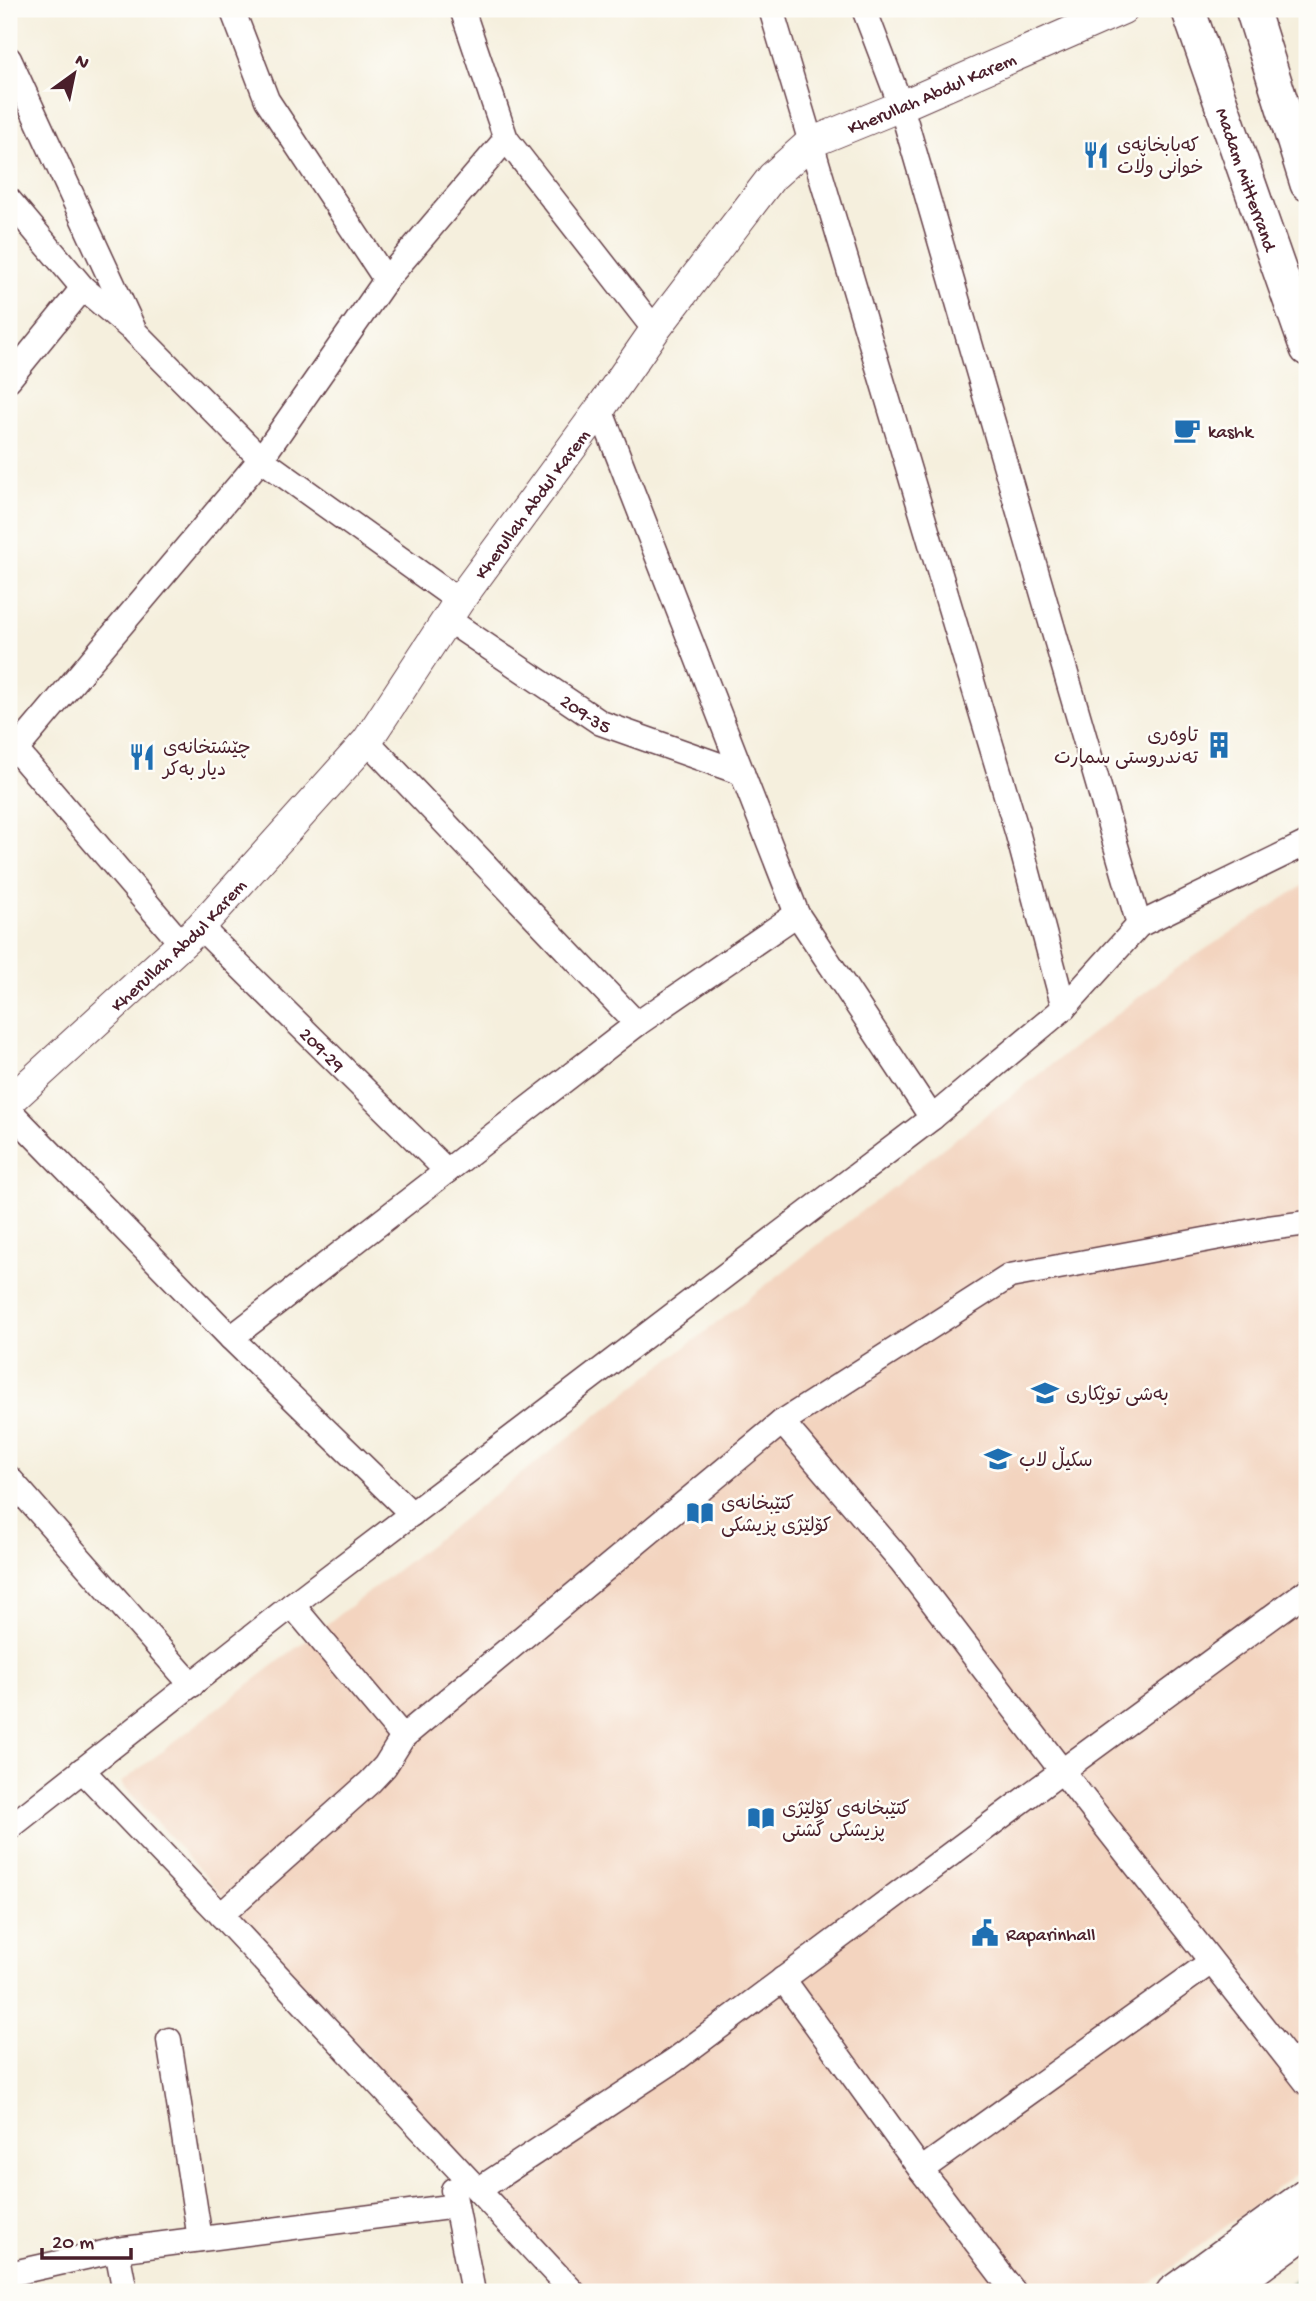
<svg xmlns="http://www.w3.org/2000/svg" width="1316" height="2301" font-family="'Gochi Hand','Playpen Sans Arabic',sans-serif">
	<style>
		.built { fill: #f3d4bf }
		.green { fill: #78cc8f; stroke: #61765d; stroke-width: 2 }
		.lines { fill: none; stroke-linecap: round; stroke-linejoin: round }
		.minor-casing { stroke: #643e46; stroke-width: 27 }
		.tertiary-casing { stroke: #643e46; stroke-width: 32 }
		.secondary-casing { stroke: #643e46; stroke-width: 36 }
		.minor { stroke: #fff; stroke-width: 24 }
		.tertiary { stroke: #fff; stroke-width: 30 }
		.secondary { stroke: #fff; stroke-width: 33 }
		.labels { text-anchor: middle; stroke-width: 5; stroke-linejoin: round; paint-order: stroke }
		.street-label { font-size: 19px; fill: #4a1f2b; stroke: #fdfcf7 }
		.poi-label { font-size: 19px; fill: #4a1f2b; stroke: #fdfcf7; text-anchor: start }
	</style>
	<rect width="100%" height="100%" fill="#fdfcf7"/>
	<filter id="ink" filterUnits="userSpaceOnUse"><feTurbulence type="fractalNoise" baseFrequency=".0143" numOctaves="2"/><feDisplacementMap in="SourceGraphic" scale="14" xChannelSelector="R" yChannelSelector="G"/><feConvolveMatrix kernelMatrix="1 2 1 2 8 2 1 2 1" color-interpolation-filters="sRGB"/></filter>
	<filter id="wash" filterUnits="userSpaceOnUse"><feTurbulence type="fractalNoise" baseFrequency=".00686" numOctaves="4" result="noise"/><feDisplacementMap in="SourceGraphic" scale="28" xChannelSelector="R" yChannelSelector="G"/><feGaussianBlur stdDeviation="1.57" result="paint"/><feColorMatrix in="noise" values="0 0 0 0 0 0 0 0 0 0 0 0 0 0 0 0 0 1.4 0 .05"/><feComposite in="paint" operator="in"/></filter>
	<g filter="url(#wash)">
		<rect width="100%" height="100%" fill="#f5efdd"/>
		<!-- built -->
		<polygon class="built" points="1307,883 1307,2166 1138,2292 581,2292 121,1783 1175,969"/>
		<!-- green -->
		<polygon class="green" points="1307,2271 1307,2292 1279,2292"/>
	</g>
	<g filter="url(#ink)">
		<g class="lines">
			<defs>
				<g id="minor">
					<polyline points="232,9 267,100 386,280"/>
					<polyline points="462,9 506,139 655,330"/>
					<polyline points="771,9 1018,835 1064,1008"/>
					<polyline points="864,9 901,106 1139,925"/>
					<polyline points="9,59 135,332 261,459 459,601"/>
					<polyline points="9,200 83,288 129,327"/>
					<polyline points="9,379 83,288"/>
					<polyline points="600,409 797,914 932,1118"/>
					<path id="s1" d="M447,619L601,723L742,773"/>
					<polyline points="367,741 637,1024"/>
					<polyline points="9,742 181,943"/>
					<polyline points="16,750 261,459 386,280 506,139"/>
					<path id="s2" d="M200,927L447,1171"/>
					<polyline points="9,1110 231,1338 412,1514"/>
					<polyline points="231,1338 637,1024 797,914"/>
					<polyline points="782,1422 902,1562 1062,1771 1307,2083"/>
					<polyline points="9,1478 192,1685"/>
					<polyline points="292,1605 403,1737"/>
					<polyline points="82,1770 221,1915 573,2292"/>
					<polyline points="9,1828 292,1605 932,1118 1064,1008 1139,925 1307,843"/>
					<polyline points="221,1915 370,1782 385,1766 403,1737 782,1422 1010,1276 1269,1228 1307,1223"/>
					<polyline points="783,1979 921,2170 1014,2292"/>
					<polyline points="169,2040 200,2239"/>
					<polyline points="921,2170 1211,1962"/>
					<polyline points="453,2190 473,2292"/>
					<polyline points="478,2190 675,2060 1062,1771 1307,1591"/>
					<polyline points="117,2250 125,2292"/>
					<polyline points="9,2274 117,2250 456,2206"/>
				</g>
				<g id="tertiary">
					<path id="s3" d="M9,1102L200,927L367,741L459,601L600,409L655,330L772,177L810,143L901,106L1123,9"/>
				</g>
				<g id="secondary">
					<path id="s4" d="M1188,9L1307,349"/>
					<polyline points="1252,9 1307,184"/>
					<polyline points="1173,2292 1307,2195"/>
					<polyline points="1223,2292 1307,2230"/>
				</g>
			</defs>
			<!-- minor casing -->
			<use href="#minor" class="minor-casing"/>
			<!-- tertiary casing -->
			<use href="#tertiary" class="tertiary-casing"/>
			<!-- secondary casing -->
			<use href="#secondary" class="secondary-casing"/>
			<!-- minor -->
			<use href="#minor" class="minor"/>
			<!-- tertiary -->
			<use href="#tertiary" class="tertiary"/>
			<!-- secondary -->
			<use href="#secondary" class="secondary"/>
		</g>
	</g>
	<!-- icons -->
	<defs>
		<symbol id="restaurant-bare" viewBox="-9 -9 18 18"><path d="M-5-6h1v4h1v-4h1v4h1v-4h1v5L-1.5 .5V6h-2V.5L-5-1ZM5-6V6H3V1.5H1.5Q1.5-4 5-6Z" fill="#1f6fb2" stroke="#fdfcf7" stroke-width="2.5" paint-order="stroke"/></symbol>
		<symbol id="cafe-bare" viewBox="-9 -9 18 18"><path d="M-5.5-4.5H6V0H3Q3 3.5 0 3.5H-2.5Q-5.5 3.5-5.5 0ZM3-3.2v2h1.7v-2ZM-6 4.5H4V6H-6Z" fill="#1f6fb2" stroke="#fdfcf7" stroke-width="2.5" paint-order="stroke"/></symbol>
		<symbol id="building-bare" viewBox="-9 -9 18 18"><path d="M-4-6H4V6H1V3H-1V6H-4ZM-2.5-4.3h1.7v1.8h-1.7ZM.8-4.3h1.7v1.8H.8ZM-2.5-1h1.7V.8h-1.7ZM.8-1h1.7V.8H.8Z" fill="#1f6fb2" stroke="#fdfcf7" stroke-width="2.5" paint-order="stroke"/></symbol>
		<symbol id="university-bare" viewBox="-9 -9 18 18"><path d="M0-5L7-2L0 1L-7-2ZM-4 1L0 2.5L4 1V4Q0 6-4 4Z" fill="#1f6fb2" stroke="#fdfcf7" stroke-width="2.5" paint-order="stroke"/></symbol>
		<symbol id="library-bare" viewBox="-9 -9 18 18"><path d="M-6-4Q-3-5.5-.7-3.5V5Q-3 3-6 4ZM6-4Q3-5.5 .7-3.5V5Q3 3 6 4Z" fill="#1f6fb2" stroke="#fdfcf7" stroke-width="2.5" paint-order="stroke"/></symbol>
		<symbol id="civic-bare" viewBox="-9 -9 18 18"><path d="M-.6-6.5H3V-4.5H.6V-3L4-1V1h2V6H-6V1h2V-1L-.6-3ZM-1.2 2.5V6h2.4V2.5Z" fill="#1f6fb2" stroke="#fdfcf7" stroke-width="2.5" paint-order="stroke"/></symbol>
	</defs>
	<g fill-rule="evenodd">
		<use href="#restaurant-bare" x="1077" y="136" width="38" height="38"/>
		<use href="#cafe-bare" x="1168" y="411" width="38" height="38"/>
		<use href="#building-bare" x="1200" y="726" width="38" height="38"/>
		<use href="#restaurant-bare" x="123" y="738" width="38" height="38"/>
		<use href="#university-bare" x="1026" y="1374" width="38" height="38"/>
		<use href="#university-bare" x="979" y="1440" width="38" height="38"/>
		<use href="#library-bare" x="681" y="1494" width="38" height="38"/>
		<use href="#library-bare" x="742" y="1799" width="38" height="38"/>
		<use href="#civic-bare" x="966" y="1914" width="38" height="38"/>
	</g>
	<g class="labels">
		<!-- street labels -->
		<g class="street-label">
			<text dy="7" stroke="none"><textPath href="#s3" startOffset="1386">Kherullah Abdul Karem</textPath></text>
			<text dy="7" stroke="none"><textPath href="#s4" startOffset="180">Madam Mitterrand</textPath></text>
			<text dy="7" stroke="none"><textPath href="#s3" startOffset="798">Kherullah Abdul Karem</textPath></text>
			<text dy="7" stroke="none"><textPath href="#s1" startOffset="168">209-35</textPath></text>
			<text dy="7" stroke="none"><textPath href="#s3" startOffset="231">Kherullah Abdul Karem</textPath></text>
			<text dy="7" stroke="none"><textPath href="#s2" startOffset="173">209-29</textPath></text>
		</g>
		<!-- poi labels -->
		<g class="poi-label">
			<text x="1117" y="151">کەبابخانەی<tspan x="1117" dy="22">خوانی وڵات</tspan></text>
			<text x="1208" y="437">kashk</text>
			<text x="1198" y="741" text-anchor="end">تاوەری<tspan x="1198" dy="22">تەندروستی سمارت</tspan></text>
			<text x="163" y="753">چێشتخانەی<tspan x="163" dy="22">دیار بەکر</tspan></text>
			<text x="1066" y="1400">بە‌شی توێكاری</text>
			<text x="1019" y="1466">سكیڵ لاب</text>
			<text x="721" y="1509">كتێبخانە‌ی<tspan x="721" dy="22">كۆلێژی پزیشكی</tspan></text>
			<text x="782" y="1814">کتێبخانەی کۆلێژی<tspan x="782" dy="22">پزیشکی گشتی</tspan></text>
			<text x="1006" y="1940">Raparinhall</text>
		</g>
	</g>
	<!-- margin -->
	<rect width="1316" height="2301" fill="none" stroke="#fdfcf7" stroke-width="35"/>
	<!-- north arrow -->
	<g transform="translate(74 74) rotate(33)" stroke="#fdfcf7" stroke-width="5" paint-order="stroke">
	<path d="M0-5L12 26L0 18L-12 26Z" fill="#4a1f2b"/>
	<text y="-10" font-size="19" font-weight="bold" text-anchor="middle" fill="#4a1f2b">N</text>
	</g>
	<!-- scale -->
	<path d="M42 2248v10h89v-10" fill="none" stroke="#4a1f2b" stroke-width="3.5"/>
	<text x="52" y="2248" font-size="21" fill="#4a1f2b" stroke="#fdfcf7" stroke-width="5" paint-order="stroke">20 m</text>
</svg>
